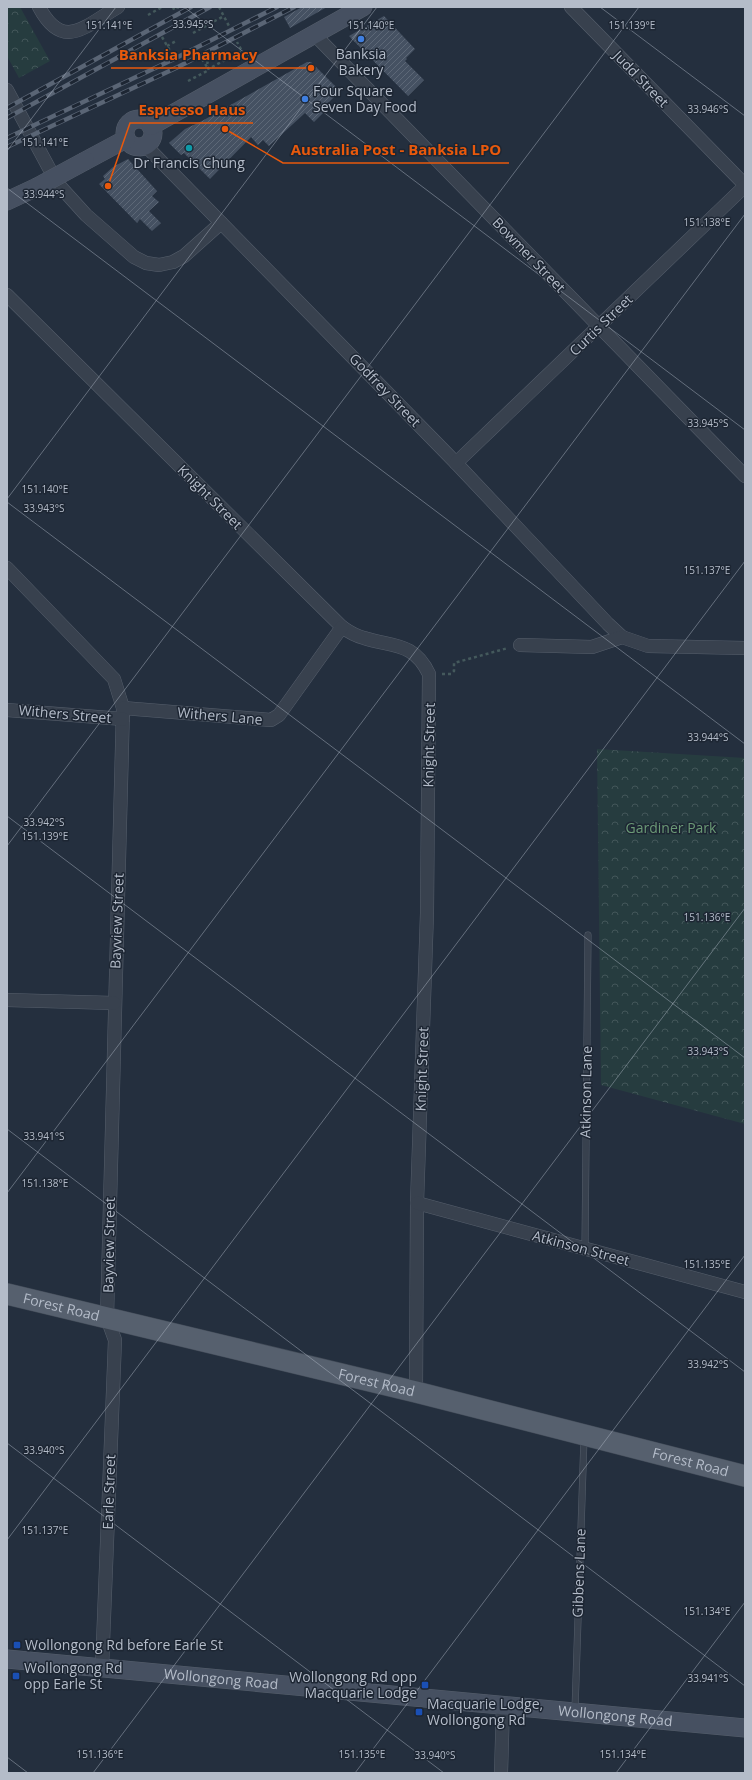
<svg xmlns="http://www.w3.org/2000/svg" width="752" height="1780" font-family="'Open Sans',sans-serif">
	<style>
		.park { fill: url(#park-crowns) }
		.building { fill: url(#building-hatch) }
		.lines { fill: none; stroke-linecap: round; stroke-linejoin: round }
		.lane-casing { stroke: #565f6c; stroke-width: 7 }
		.street-casing { stroke: #565f6c; stroke-width: 14 }
		.secondary-casing { stroke: #565f6c; stroke-width: 19 }
		.primary-casing { stroke: #414a57; stroke-width: 22 }
		.path { stroke: #44595c; stroke-width: 2.5; stroke-dasharray: 3 3; stroke-linecap: butt }
		.lane { stroke: #38414e; stroke-width: 6 }
		.street { stroke: #38414e; stroke-width: 13 }
		.secondary { stroke: #465061; stroke-width: 18 }
		.primary { stroke: #56606e; stroke-width: 21 }
		.rail-casing { stroke: #5a6575; stroke-width: 4.5 }
		.rail { stroke: #1d2633; stroke-width: 3; stroke-dasharray: 9; stroke-linecap: butt }
		.secondary-bridge-casing { stroke: #565f6c; stroke-width: 19; stroke-linecap: butt }
		.secondary-bridge { stroke: #465061; stroke-width: 18 }
		.ticks { fill: none; stroke: #b4bcc9; stroke-width: 1; stroke-opacity: 0.45 }
		.shop-dot { fill: #3f7fe0; stroke: #1d2633; stroke-width: 1.5 }
		.culture-dot { fill: #0f9aa8; stroke: #1d2633; stroke-width: 1.5 }
		.transit-dot { fill: #1a4fb4; stroke: #1d2633; stroke-width: 1.5 }
		.labels { text-anchor: middle; stroke-width: 3; stroke-linejoin: round; paint-order: stroke }
		.poi-label { font-size: 14px; fill: #b4bcc9; stroke: #1d2633; text-anchor: start }
		.street-label { font-size: 14px; fill: #b4bcc9; stroke: #1d2633 }
		.park-label { font-size: 14px; fill: #6b9a76; stroke: #1d2633 }
		.ticks-label { font-size: 10px; text-anchor: middle; fill: #b4bcc9; stroke: #1d2633; stroke-width: 3; stroke-linejoin: round; paint-order: stroke }
		.leader { fill: none; stroke: #e8590c; stroke-width: 1.5 }
		.callout-dot { fill: #e8590c; stroke: #1d2633; stroke-width: 1.5 }
		.callout-label { font-size: 15px; text-anchor: middle; font-weight: bold; fill: #e8590c; stroke: #1d2633; stroke-width: 3; stroke-linejoin: round; paint-order: stroke }
	</style>
	<defs>
		<pattern id="park-crowns" width="20" height="18" patternUnits="userSpaceOnUse"><rect width="20" height="18" fill="#263c3f"/><path d="M2 6a3 3 0 1 1 6 0M12 15a3 3 0 1 1 6 0" fill="none" stroke="#435659"/></pattern>
		<pattern id="building-hatch" width="6" height="6" patternUnits="userSpaceOnUse"><rect width="6" height="6" fill="#455162"/><path d="M-1 1l2-2M0 6l6-6M5 7l2-2" fill="none" stroke="#5d6877"/></pattern>
	</defs>
	<rect width="100%" height="100%" fill="#242f3e"/>
	<!-- park -->
	<g class="park">
		<polygon points="7,7 20,7 50,61 19,78 7,56"/>
		<polygon points="597,749 745,758 745,1124 601,1085"/>
	</g>
	<!-- building -->
	<g class="building">
		<polygon points="302,7 327,7 290,28 284,17"/>
		<polygon points="384,16 415,49 406,58 407,59 405,61 424,80 408,96 349,36"/>
		<polygon points="307,62 311,62 340,91 325,106 327,109 314,122 305,113 269,146 263,140 258,145 251,137 210,179 184,153 181,155 169,143 185,129 202,121"/>
		<polygon points="128,159 157,191 152,196 159,202 149,211 161,223 152,231 140,219 137,223 99,184 105,179 103,176 113,167"/>
	</g>
	<g class="lines">
		<defs>
			<g id="lane">
				<polyline points="585,1249 588,935"/>
				<polyline points="575,1710 584,1438"/>
			</g>
			<g id="street">
				<path d="M39,7C63,52 85,26 118,7"/>
				<polyline points="571,7 745,185"/>
				<polyline points="314,34 745,476"/>
				<polyline points="7,90 57,183 86,215 134,257 146,263 159,265 173,262 184,256 221,223"/>
				<polyline points="146,146 456,463 608,624 622,637"/>
				<path d="M7,295L342,627C349,632 356,636 364,638C393,647 414,642 429,674L427,913L417,1203L416,1392"/>
				<polyline points="456,463 745,186"/>
				<polyline points="7,568 114,679 123,708 107,1318 115,1340 102,1668"/>
				<polyline points="520,645 592,647 622,637 648,646 745,648"/>
				<polyline points="123,708 271,720 279,715 342,627"/>
				<polyline points="7,710 123,719"/>
				<polyline points="7,1000 114,1003"/>
				<polyline points="417,1203 745,1292"/>
				<polyline points="501,1773 503,1705"/>
			</g>
			<g id="secondary">
				<circle cx="139" cy="133" r="14"/>
				<polyline points="151,126 363,7"/>
				<polyline points="85,161 126,139"/>
				<polyline points="7,201 37,187"/>
				<path id="s1" d="M7,1659L745,1728"/>
			</g>
			<g id="primary">
				<path id="s2" d="M7,1294L416,1392L745,1476"/>
			</g>
		</defs>
		<!-- lane casing -->
		<use href="#lane" class="lane-casing"/>
		<!-- street casing -->
		<use href="#street" class="street-casing"/>
		<!-- secondary casing -->
		<use href="#secondary" class="secondary-casing"/>
		<!-- primary casing -->
		<use href="#primary" class="primary-casing"/>
		<!-- path -->
		<g class="path">
			<polyline points="173,7 175,12"/>
			<polyline points="176,7 180,8"/>
			<polyline points="219,7 230,28"/>
			<polyline points="148,15 162,7"/>
			<polyline points="193,33 224,16"/>
			<polyline points="162,37 173,56"/>
			<polyline points="167,46 176,41"/>
			<polyline points="202,59 207,67"/>
			<polyline points="212,67 242,51 237,42"/>
			<polyline points="188,81 209,70 207,65 208,60"/>
			<polyline points="442,674 451,674 454,671 454,663 508,648"/>
		</g>
		<!-- lane -->
		<use href="#lane" class="lane"/>
		<!-- street -->
		<use href="#street" class="street"/>
		<!-- secondary -->
		<use href="#secondary" class="secondary"/>
		<!-- primary -->
		<use href="#primary" class="primary"/>
		<defs>
			<g id="rail">
				<polyline points="7,108 191,7"/>
				<polyline points="7,118 210,7"/>
				<polyline points="7,138 172,60 277,7"/>
				<polyline points="7,147 178,67 294,7"/>
			</g>
		</defs>
		<!-- rail casing -->
		<use href="#rail" class="rail-casing"/>
		<!-- rail -->
		<use href="#rail" class="rail"/>
		<defs>
			<polyline id="secondary-bridge" points="37,187 85,161"/>
		</defs>
		<!-- secondary-bridge casing -->
		<use href="#secondary-bridge" class="secondary-bridge-casing"/>
		<!-- secondary-bridge -->
		<use href="#secondary-bridge" class="secondary-bridge"/>
	</g>
	<!-- ticks -->
	<path class="ticks" d="M184,7L745,430M600,7L745,116M7,151L116,7M7,188L745,744M7,499L377,7M7,502L745,1058M7,816L745,1372M7,846L639,7M7,1129L745,1686M7,1193L745,214M7,1443L444,1773M7,1540L745,561M7,1757L28,1773M93,1773L745,908M355,1773L745,1255M616,1773L745,1602"/>
	<!-- markers -->
	<g class="shop-dot">
		<circle cx="361" cy="39" r="4"/>
		<circle cx="305" cy="99" r="4"/>
	</g>
	<circle class="culture-dot" cx="189" cy="148" r="4"/>
	<g class="transit-dot">
		<rect x="13" y="1641" width="8" height="8" rx="2"/>
		<rect x="12" y="1672" width="8" height="8" rx="2"/>
		<rect x="421" y="1681" width="8" height="8" rx="2"/>
		<rect x="415" y="1708" width="8" height="8" rx="2"/>
	</g>
	<g class="labels">
		<!-- poi labels -->
		<g class="poi-label">
			<text x="361" y="59" text-anchor="middle">Banksia<tspan x="361" dy="16">Bakery</tspan></text>
			<text x="313" y="96">Four Square<tspan x="313" dy="16">Seven Day Food</tspan></text>
			<text x="189" y="168" text-anchor="middle">Dr Francis Chung</text>
			<text x="25" y="1650">Wollongong Rd before Earle St</text>
			<text x="24" y="1673">Wollongong Rd<tspan x="24" dy="16">opp Earle St</tspan></text>
			<text x="417" y="1682" text-anchor="end">Wollongong Rd opp<tspan x="417" dy="16">Macquarie Lodge</tspan></text>
			<text x="427" y="1709">Macquarie Lodge,<tspan x="427" dy="16">Wollongong Rd</tspan></text>
		</g>
		<!-- street labels -->
		<g class="street-label">
			<text transform="translate(641 79) rotate(46)" y="5">Judd Street</text>
			<text transform="translate(529 255) rotate(46)" y="5">Bowmer Street</text>
			<text transform="translate(601 325) rotate(-44)" y="5">Curtis Street</text>
			<text transform="translate(385 390) rotate(46)" y="5">Godfrey Street</text>
			<text transform="translate(210 497) rotate(45)" y="5">Knight Street</text>
			<text transform="translate(65 714) rotate(5)" y="5">Withers Street</text>
			<text transform="translate(220 716) rotate(5)" y="5">Withers Lane</text>
			<text transform="translate(429 745) rotate(-89)" y="5">Knight Street</text>
			<text transform="translate(117 921) rotate(-88)" y="5">Bayview Street</text>
			<text transform="translate(422 1069) rotate(-88)" y="5">Knight Street</text>
			<text transform="translate(586 1092) rotate(-89)" y="5">Atkinson Lane</text>
			<text transform="translate(109 1245) rotate(-89)" y="5">Bayview Street</text>
			<text transform="translate(581 1248) rotate(15)" y="5">Atkinson Street</text>
			<text dy="5" stroke="none"><textPath href="#s2" startOffset="56">Forest Road</textPath></text>
			<text dy="5" stroke="none"><textPath href="#s2" startOffset="380">Forest Road</textPath></text>
			<text dy="5" stroke="none"><textPath href="#s2" startOffset="704">Forest Road</textPath></text>
			<text transform="translate(109 1492) rotate(-88)" y="5">Earle Street</text>
			<text transform="translate(579 1573) rotate(-88)" y="5">Gibbens Lane</text>
			<text dy="5" stroke="none"><textPath href="#s1" startOffset="215">Wollongong Road</textPath></text>
			<text dy="5" stroke="none"><textPath href="#s1" startOffset="611">Wollongong Road</textPath></text>
		</g>
		<!-- park labels -->
		<g class="park-label">
			<text x="671" y="833">Gardiner Park</text>
		</g>
	</g>
	<g class="ticks-label">
		<text x="193" y="28">33.945°S</text>
		<text x="109" y="29">151.141°E</text>
		<text x="371" y="29">151.140°E</text>
		<text x="632" y="29">151.139°E</text>
		<text x="708" y="113">33.946°S</text>
		<text x="45" y="146">151.141°E</text>
		<text x="44" y="198">33.944°S</text>
		<text x="707" y="226">151.138°E</text>
		<text x="708" y="427">33.945°S</text>
		<text x="45" y="493">151.140°E</text>
		<text x="44" y="512">33.943°S</text>
		<text x="707" y="574">151.137°E</text>
		<text x="708" y="741">33.944°S</text>
		<text x="44" y="826">33.942°S</text>
		<text x="45" y="840">151.139°E</text>
		<text x="707" y="921">151.136°E</text>
		<text x="708" y="1055">33.943°S</text>
		<text x="44" y="1140">33.941°S</text>
		<text x="45" y="1187">151.138°E</text>
		<text x="707" y="1268">151.135°E</text>
		<text x="708" y="1368">33.942°S</text>
		<text x="44" y="1454">33.940°S</text>
		<text x="45" y="1534">151.137°E</text>
		<text x="707" y="1615">151.134°E</text>
		<text x="708" y="1682">33.941°S</text>
		<text x="100" y="1758">151.136°E</text>
		<text x="362" y="1758">151.135°E</text>
		<text x="623" y="1758">151.134°E</text>
		<text x="435" y="1759">33.940°S</text>
	</g>
	<!-- callouts -->
	<path class="leader" d="M311 68L265 68H111M108 186L130 123H253M225 129L283 163H509"/>
	<g class="callout-dot">
		<circle cx="311" cy="68" r="4"/>
		<circle cx="108" cy="186" r="4"/>
		<circle cx="225" cy="129" r="4"/>
	</g>
	<g class="callout-label">
		<text x="188" y="60">Banksia Pharmacy</text>
		<text x="192" y="115">Espresso Haus</text>
		<text x="396" y="155">Australia Post - Banksia LPO</text>
	</g>
	<!-- border -->
	<rect width="752" height="1780" fill="none" stroke="#b4bcc9" stroke-width="16"/>
</svg>
